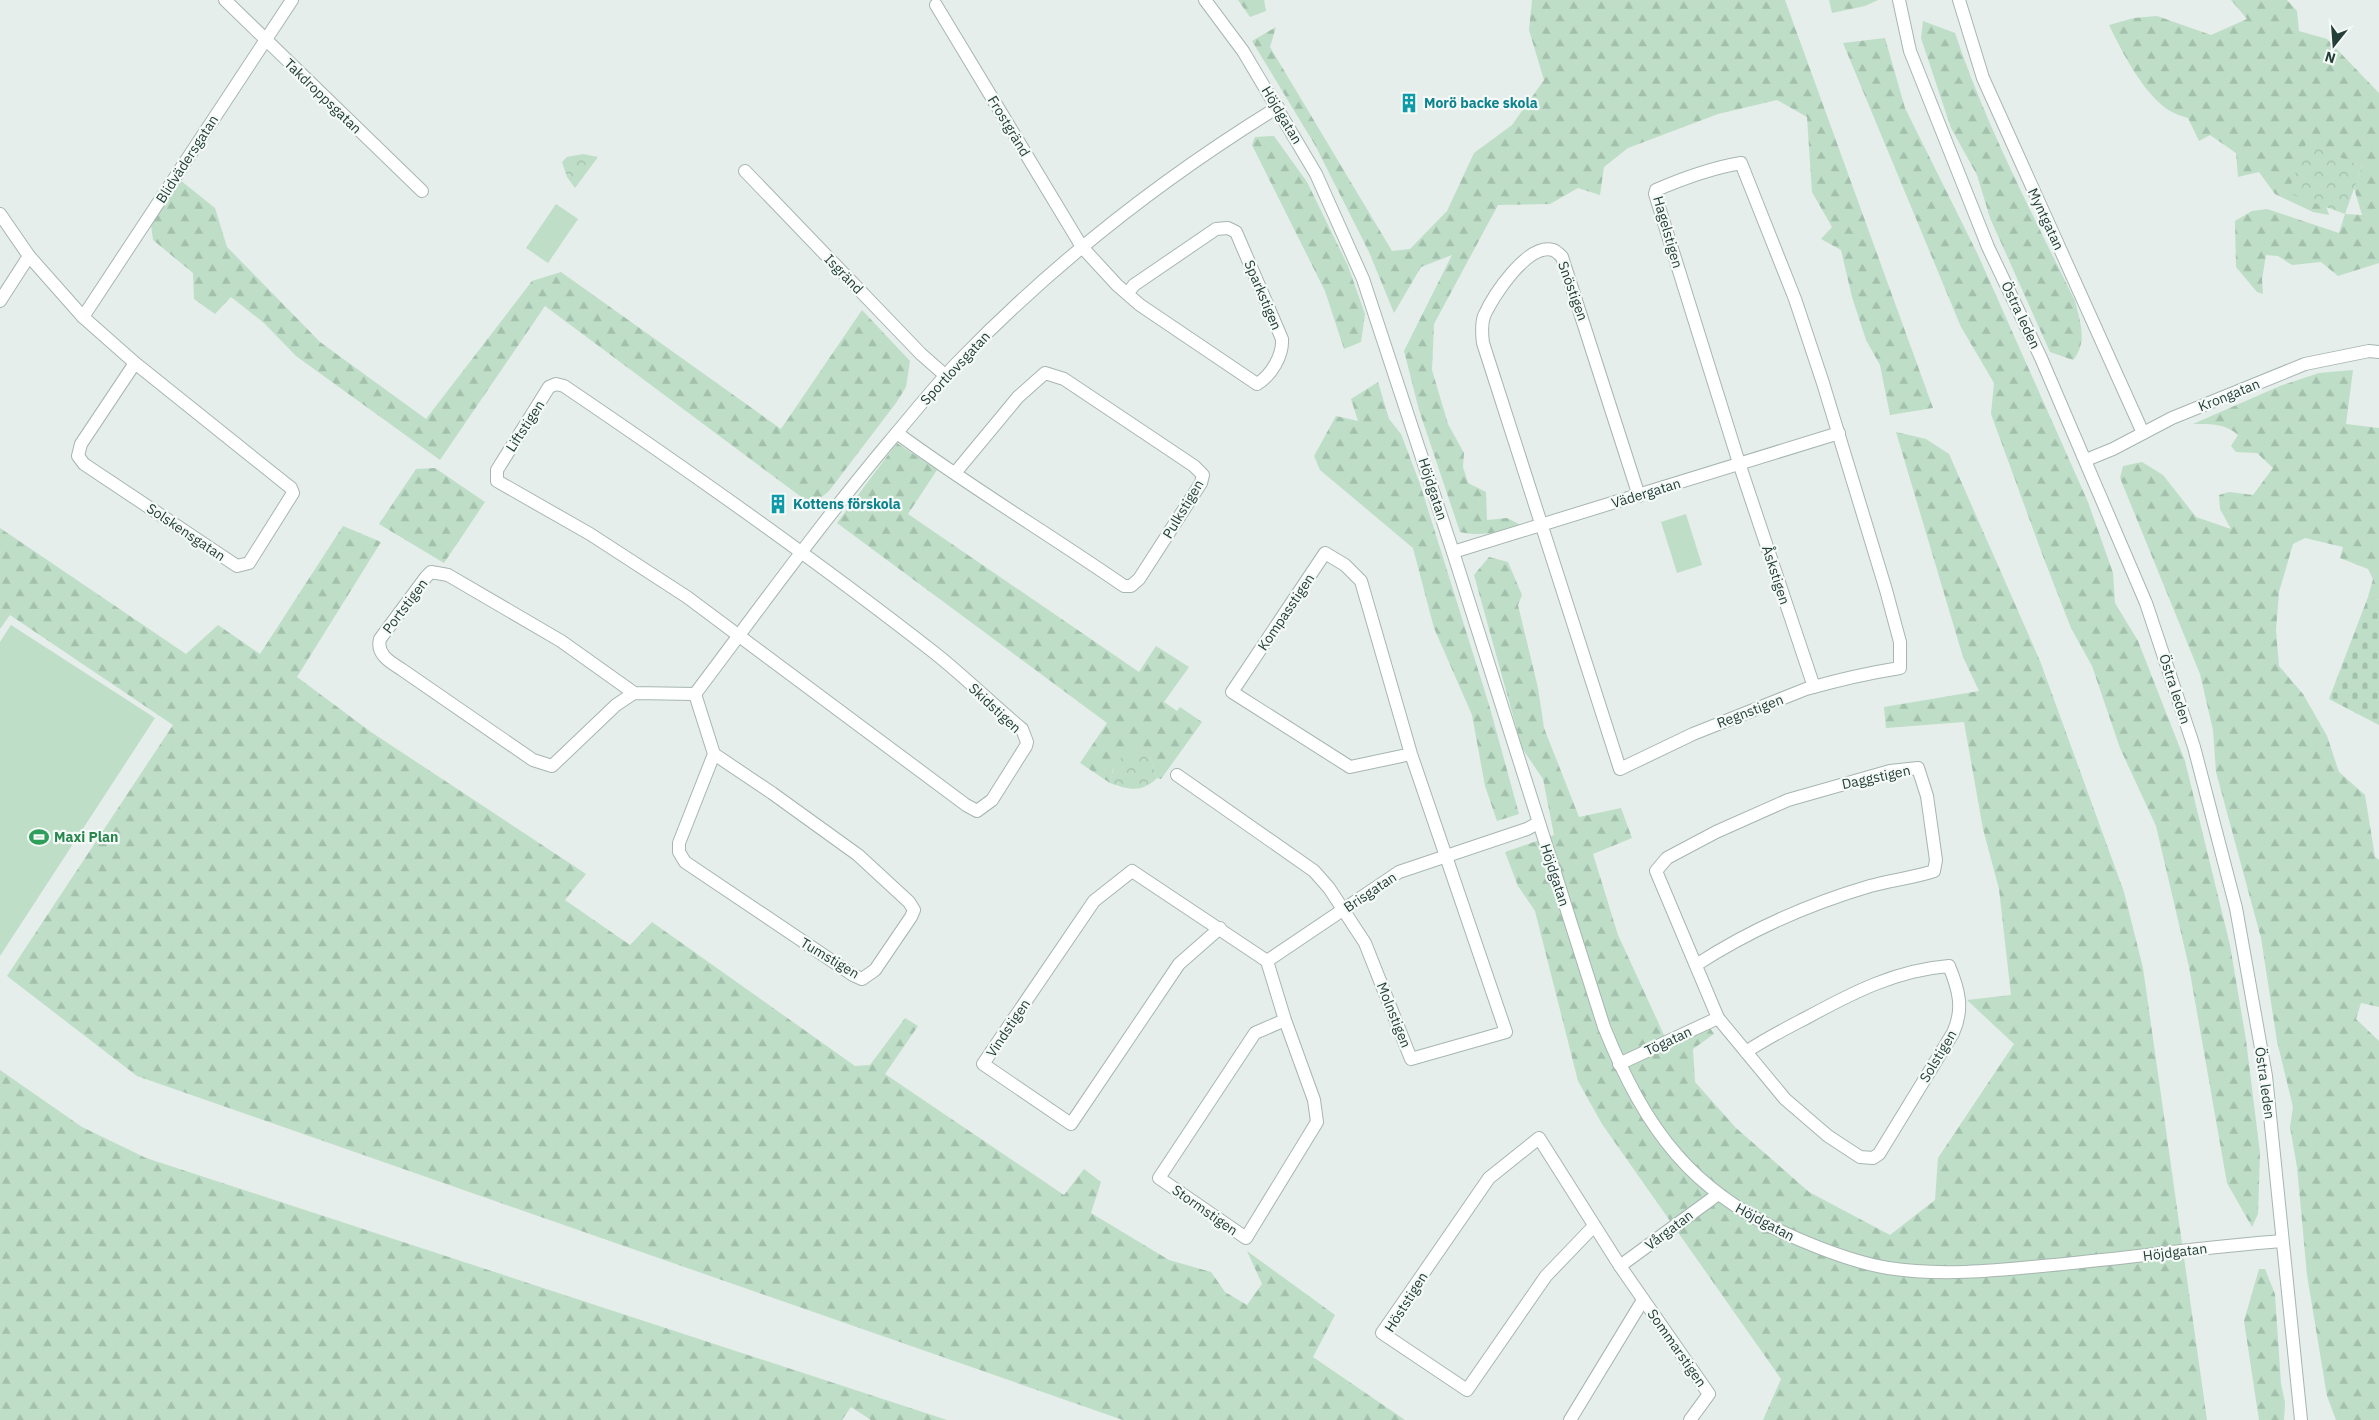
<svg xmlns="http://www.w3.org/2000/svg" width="2379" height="1420" font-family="'IBM Plex Sans',sans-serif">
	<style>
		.forest { fill: url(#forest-firs) }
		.cemetery { fill: url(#cemetery-stones) }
		.park { fill: url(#park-crowns) }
		.pitch { fill: #bedec7 }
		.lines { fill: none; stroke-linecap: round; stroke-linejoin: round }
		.minor-casing { stroke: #a7b6b1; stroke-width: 14 }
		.minor { stroke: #fff; stroke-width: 12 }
		.labels { text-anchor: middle; stroke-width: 4.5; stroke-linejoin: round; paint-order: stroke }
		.street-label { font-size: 14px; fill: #243f38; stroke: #f5faf8 }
		.culture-label { font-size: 14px; font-weight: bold; fill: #0d838f; stroke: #f5faf8; text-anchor: start }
		.leisure-label { font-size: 14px; font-weight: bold; fill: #27864d; stroke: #f5faf8; text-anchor: start }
	</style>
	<defs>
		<pattern id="forest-firs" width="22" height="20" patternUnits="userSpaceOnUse" patternTransform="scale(1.25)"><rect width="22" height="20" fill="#bedec7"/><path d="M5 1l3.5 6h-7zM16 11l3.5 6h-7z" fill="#a3c0ac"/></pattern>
		<pattern id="cemetery-stones" width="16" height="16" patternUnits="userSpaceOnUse" patternTransform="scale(1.25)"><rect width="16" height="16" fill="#bedec7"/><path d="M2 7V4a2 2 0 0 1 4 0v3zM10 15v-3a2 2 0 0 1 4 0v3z" fill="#a3c0ac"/></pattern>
		<pattern id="park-crowns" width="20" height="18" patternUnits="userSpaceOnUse" patternTransform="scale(1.25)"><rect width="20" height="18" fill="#bedec7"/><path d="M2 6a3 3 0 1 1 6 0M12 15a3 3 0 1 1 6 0" fill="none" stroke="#a3c0ac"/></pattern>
	</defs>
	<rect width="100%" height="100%" fill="#e5eeea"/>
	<!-- forest -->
	<g class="forest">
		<polygon points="1238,0 1264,0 1266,11 1250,17"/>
		<path d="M1532,0H1785L1933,408L1890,415L1880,365L1866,340L1852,297L1841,250L1821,239L1832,227L1812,192L1807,117L1777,100L1718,114L1628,148L1604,167L1600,195L1578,188L1550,204L1498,205L1434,324L1432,370L1448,424L1464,453L1463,467L1468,483L1486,492L1487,520L1507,518L1521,525C1500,532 1482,537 1460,532L1419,410L1404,351L1452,255L1421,267L1394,313L1369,252L1315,145L1252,41L1276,27L1270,47L1392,251L1410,249L1447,211L1474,153L1512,125L1544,80L1529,30Z"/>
		<polygon points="1829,0 1878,0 1865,6 1832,13"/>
		<path d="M2231,0H2287L2297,11L2299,31L2327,39L2379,93V263L2338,276L2321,262L2292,265L2278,256L2266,255L2262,279L2263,294L2257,292L2236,267L2235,221L2252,211L2267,209L2339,233L2345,214L2362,215L2354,188L2362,166L2306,145L2329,215L2313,212L2275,194L2259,172L2238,177L2236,153L2210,135L2199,141L2188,118C2182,116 2175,114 2170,111C2144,95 2122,52 2109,25L2134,18L2157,16L2211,35L2247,19Z"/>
		<path d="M1923,21L1955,33C1986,126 2032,213 2075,301C2080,321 2088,343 2073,360L2050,352L1990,218L1977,175L1951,128L1921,38Z"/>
		<polygon points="1885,38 1905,108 1978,255 2088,502 2113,573 2115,603 2138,641 2185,761 2230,945 2246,1040 2260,1153 2258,1214 2252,1227 2227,1183 2189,967 2156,826 2120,748 2092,666 2071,628 2044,559 1991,414 1994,383 1961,327 1843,43"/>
		<polygon points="1274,136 1307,182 1348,266 1365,314 1361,342 1344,349 1325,291 1252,145 1255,137"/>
		<polygon points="180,180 215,208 227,247 320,342 426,419 532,281 561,272 781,429 862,310 910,361 906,387 896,403 829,491 812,505 545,306 440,460 296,356 264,323 231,297 215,314 194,299 193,273 153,240 151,225"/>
		<path d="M2353,370L2346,424L2379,428V600L2368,597L2373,579L2368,569L2340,558L2343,547L2305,538L2293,544L2279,592L2276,630L2279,666L2303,694L2327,736L2339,772L2365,795L2375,857L2379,860V1007L2361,1003L2356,1019L2379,1041V1420H2336L2327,1396L2307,1275L2297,1167L2290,1127L2293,1107L2277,1041L2261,938L2216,772L2213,730L2200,674L2120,478L2123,466L2142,462L2163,475L2196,517L2231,529L2220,509L2219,495L2229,492L2253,495L2273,468L2257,453L2236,452L2231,446L2238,435C2225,423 2210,424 2193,424L2280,386L2319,373Z"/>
		<polygon points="1378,382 1389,419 1401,434 1420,484 1490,708 1519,814 1497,821 1485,786 1472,715 1434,628 1413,548 1320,470 1314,456 1336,416 1358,421 1351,399"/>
		<polygon points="1896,432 1926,439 1949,454 2040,661 2124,892 2143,968 2207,1420 1763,1420 1781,1379 1602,1124 1578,1081 1535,911 1518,886 1505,852 1554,835 1543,779 1522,748 1474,575 1489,557 1508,562 1522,595 1518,605 1538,688 1544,728 1579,817 1621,808 1632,838 1593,854 1618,935 1670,1048 1710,1028 1714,1034 1693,1049 1695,1082 1736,1128 1809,1192 1890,1235 1935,1200 1938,1158 2014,1044 1967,1000 2011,995 1999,889 1983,829 1964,722 1886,728 1884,707 1979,691 1963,657"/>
		<polygon points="897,443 937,470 908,514 1139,672 1156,646 1189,667 1164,702 1177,711 1180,707 1202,722 1161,779 1157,778 1150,756 1113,769 1110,783 1080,763 1107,723 837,523"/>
		<polygon points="435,468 485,502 444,563 379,524 416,469"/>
		<polygon points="343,526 381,542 297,677 371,732 586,874 565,900 630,945 652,922 855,1066 870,1065 905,1018 918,1026 885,1074 1064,1195 1084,1169 1101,1182 1091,1213 1169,1260 1211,1272 1225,1292 1247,1305 1262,1284 1247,1251 1335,1315 1313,1357 1405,1420 1123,1420 137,1076 7,976 173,725 10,615 0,629 0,528 186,654 218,625 260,654"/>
		<polygon points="0,1070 82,1127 146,1158 947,1420 871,1420 851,1407 842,1420 0,1420"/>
		<polygon points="2259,1269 2265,1269 2275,1294 2281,1384 2285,1402 2284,1420 2259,1420 2244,1321"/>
	</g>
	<!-- cemetery -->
	<polygon class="cemetery" points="2368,597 2379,600 2379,725 2329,699"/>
	<!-- park -->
	<g class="park">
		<polygon points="2306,144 2362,166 2345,214 2288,193"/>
		<polygon points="583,154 598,157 575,188 567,177 562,162 567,157"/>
		<path d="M1129,752H1143L1150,756L1157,778C1142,793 1129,790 1110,783C1113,768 1116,759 1129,752Z"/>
	</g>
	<!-- pitch -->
	<g class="pitch">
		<polygon points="556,204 578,219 548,263 526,248"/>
		<polygon points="1686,514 1702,565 1677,573 1661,522"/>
		<polygon points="11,625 155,718 0,956 0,642"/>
	</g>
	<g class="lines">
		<defs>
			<g id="minor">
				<polyline points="225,0 422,191"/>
				<path d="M1205,0L1243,51L1316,174L1363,279L1453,552L1604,1027C1646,1131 1692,1194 1798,1239C1826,1251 1857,1263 1888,1268C1938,1276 1992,1271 2042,1266C2122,1259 2202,1247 2282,1241"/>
				<polyline points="1899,0 1910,51 1988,247 2041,358 2146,603 2194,747 2236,908 2266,1076 2301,1420"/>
				<polyline points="1959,0 1983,78 2143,433"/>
				<path d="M936,5L1082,247L1117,285L1140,305L1257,384C1272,375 1283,355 1282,339L1236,232L1228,228L1216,229L1134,285L1127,294"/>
				<polyline points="745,171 921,354 946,376"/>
				<polyline points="0,214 29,256 83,317 135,363 291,488 293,493 249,563 237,566 84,464 78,456 81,444 135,363"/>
				<polyline points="0,301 29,256"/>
				<polyline points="83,317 292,0"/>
				<path d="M556,384L564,386C691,472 816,560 936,654C966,678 993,705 1022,729L1027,742L1026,746L992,800L977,811L966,805L687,597L590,534L497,481V470L549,387Z"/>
				<path d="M897,433C970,487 1049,534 1124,586H1131L1139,579L1201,483L1203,475L1194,466L1064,379L1045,373L1018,397L955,473"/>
				<polyline points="2086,460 2113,449 2172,418 2305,364 2369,351 2379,352"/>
				<path d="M1639,496L1562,257C1560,255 1556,251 1553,250C1527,243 1493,296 1484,316C1481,325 1482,335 1483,343L1620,769L1693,734L1806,689C1838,680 1868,673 1900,668V642L1886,590L1823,383L1795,299L1741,163C1711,168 1684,178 1656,190L1655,194L1739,463L1814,687"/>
				<polyline points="1453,552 1839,433"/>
				<path d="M634,693L561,641L448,575L431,572L426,577L380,639C376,654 390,662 401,669L533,760L552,766L616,705L634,693L695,694"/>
				<path d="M695,694C759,609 821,523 889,442C912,415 934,387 958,362C1053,264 1161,179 1278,107"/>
				<polyline points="695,694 714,754 679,843 679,852 685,862 853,975 862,979 875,970 911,917 914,910 909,902 858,855 772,793 714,754"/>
				<polyline points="1177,775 1314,871 1329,888 1365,943 1411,1059 1506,1032 1411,754 1361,581 1345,565 1325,553 1232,692 1350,767 1411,754"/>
				<polyline points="1220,928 1179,964 1071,1124 983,1064 1094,901 1132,871 1267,961"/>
				<polyline points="1267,961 1285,1020 1314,1100 1317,1122 1246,1238 1159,1178 1255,1033 1285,1020"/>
				<polyline points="1267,961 1399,872 1527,829 1538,823"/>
				<path d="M1696,965C1750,930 1809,904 1870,886C1891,880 1913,878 1934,871L1936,860L1927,796L1918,768L1890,771L1788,800L1716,832L1667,858L1656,871L1718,1018L1785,1099L1828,1136L1860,1157L1873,1158L1879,1154L1953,1033C1964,1009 1959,990 1949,966C1896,970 1852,993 1806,1018C1785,1029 1765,1039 1746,1052"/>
				<polyline points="1619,1064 1718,1018"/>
				<polyline points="1594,1226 1546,1276 1467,1390 1382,1333 1489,1178 1539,1138 1620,1266 1709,1394 1690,1420"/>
				<polyline points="1620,1266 1717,1195"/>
				<polyline points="1570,1420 1643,1300"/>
			</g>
		</defs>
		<!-- minor casing -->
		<use href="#minor" class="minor-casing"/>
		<!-- minor -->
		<use href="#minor" class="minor"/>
	</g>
	<!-- icons -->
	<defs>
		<symbol id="building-bare" viewBox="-9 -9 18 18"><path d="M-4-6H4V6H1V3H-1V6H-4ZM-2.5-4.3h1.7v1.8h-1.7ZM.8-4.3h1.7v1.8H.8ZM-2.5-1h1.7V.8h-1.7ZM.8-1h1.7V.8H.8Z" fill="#0f9aa8" stroke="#f5faf8" stroke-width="2.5" paint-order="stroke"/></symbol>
		<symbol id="stadium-bare" viewBox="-9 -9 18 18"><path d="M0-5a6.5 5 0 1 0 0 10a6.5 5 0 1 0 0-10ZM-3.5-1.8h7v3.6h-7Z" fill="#2e9e5b" stroke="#f5faf8" stroke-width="2.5" paint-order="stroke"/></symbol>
	</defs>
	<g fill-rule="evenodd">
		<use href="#building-bare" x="1395" y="89" width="28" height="28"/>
		<use href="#building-bare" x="764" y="490" width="28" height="28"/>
		<use href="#stadium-bare" x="25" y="823" width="28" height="28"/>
	</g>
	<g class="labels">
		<!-- street labels -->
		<g class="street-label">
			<text transform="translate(323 96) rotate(44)" y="5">Takdroppsgatan</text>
			<text transform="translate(1282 115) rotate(59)" y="5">Höjdgatan</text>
			<text transform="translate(1009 126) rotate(59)" y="5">Frostgränd</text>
			<text transform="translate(187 159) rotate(-57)" y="5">Blidvädersgatan</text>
			<text transform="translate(2046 219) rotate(65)" y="5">Myntgatan</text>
			<text transform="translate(1668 232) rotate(74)" y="5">Hagelstigen</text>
			<text transform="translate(844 274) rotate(46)" y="5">Isgränd</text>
			<text transform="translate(1573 291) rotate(70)" y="5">Snöstigen</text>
			<text transform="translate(1263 295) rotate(67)" y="5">Sparkstigen</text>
			<text transform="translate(2021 315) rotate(65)" y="5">Östra leden</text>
			<text transform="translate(955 368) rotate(-47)" y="5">Sportlovsgatan</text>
			<text transform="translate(2229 395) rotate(-22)" y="5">Krongatan</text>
			<text transform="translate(525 426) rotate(-57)" y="5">Liftstigen</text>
			<text transform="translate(1433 489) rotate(72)" y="5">Höjdgatan</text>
			<text transform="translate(1646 493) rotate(-17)" y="5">Vädergatan</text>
			<text transform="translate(1183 509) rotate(-59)" y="5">Pulkstigen</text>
			<text transform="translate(186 532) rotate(34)" y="5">Solskensgatan</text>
			<text transform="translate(1776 575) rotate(72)" y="5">Åskstigen</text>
			<text transform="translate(405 606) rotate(-53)" y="5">Portstigen</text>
			<text transform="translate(1286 612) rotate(-56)" y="5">Kompasstigen</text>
			<text transform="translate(2175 689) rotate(72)" y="5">Östra leden</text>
			<text transform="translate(995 708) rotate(43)" y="5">Skidstigen</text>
			<text transform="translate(1750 711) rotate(-21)" y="5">Regnstigen</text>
			<text transform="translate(1876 777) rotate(-12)" y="5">Daggstigen</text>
			<text transform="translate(1555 875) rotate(72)" y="5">Höjdgatan</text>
			<text transform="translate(1370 892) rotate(-34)" y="5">Brisgatan</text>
			<text transform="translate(830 958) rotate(31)" y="5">Tumstigen</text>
			<text transform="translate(1394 1015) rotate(68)" y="5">Molnstigen</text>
			<text transform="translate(1008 1028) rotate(-56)" y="5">Vindstigen</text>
			<text transform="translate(1668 1041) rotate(-25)" y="5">Tögatan</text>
			<text transform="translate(1938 1056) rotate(-59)" y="5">Solstigen</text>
			<text transform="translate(2265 1083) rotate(82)" y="5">Östra leden</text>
			<text transform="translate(1205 1210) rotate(35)" y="5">Stormstigen</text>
			<text transform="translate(1765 1222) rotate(28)" y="5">Höjdgatan</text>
			<text transform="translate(1669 1230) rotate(-37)" y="5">Vårgatan</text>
			<text transform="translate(2175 1252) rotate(-7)" y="5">Höjdgatan</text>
			<text transform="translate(1406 1302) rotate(-58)" y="5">Höststigen</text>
			<text transform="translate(1677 1348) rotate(55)" y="5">Sommarstigen</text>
		</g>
		<!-- culture labels -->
		<g class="culture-label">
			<text x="1424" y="108">Morö backe skola</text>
			<text x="793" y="509">Kottens förskola</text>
		</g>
		<!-- leisure labels -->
		<g class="leisure-label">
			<text x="54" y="842">Maxi Plan</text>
		</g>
	</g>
	<!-- north arrow -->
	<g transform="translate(2334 45) rotate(197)" stroke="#f5faf8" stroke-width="4" paint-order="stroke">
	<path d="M0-4L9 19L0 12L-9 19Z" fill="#243f38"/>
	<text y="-8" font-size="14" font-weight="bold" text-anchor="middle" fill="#243f38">N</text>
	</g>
</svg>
